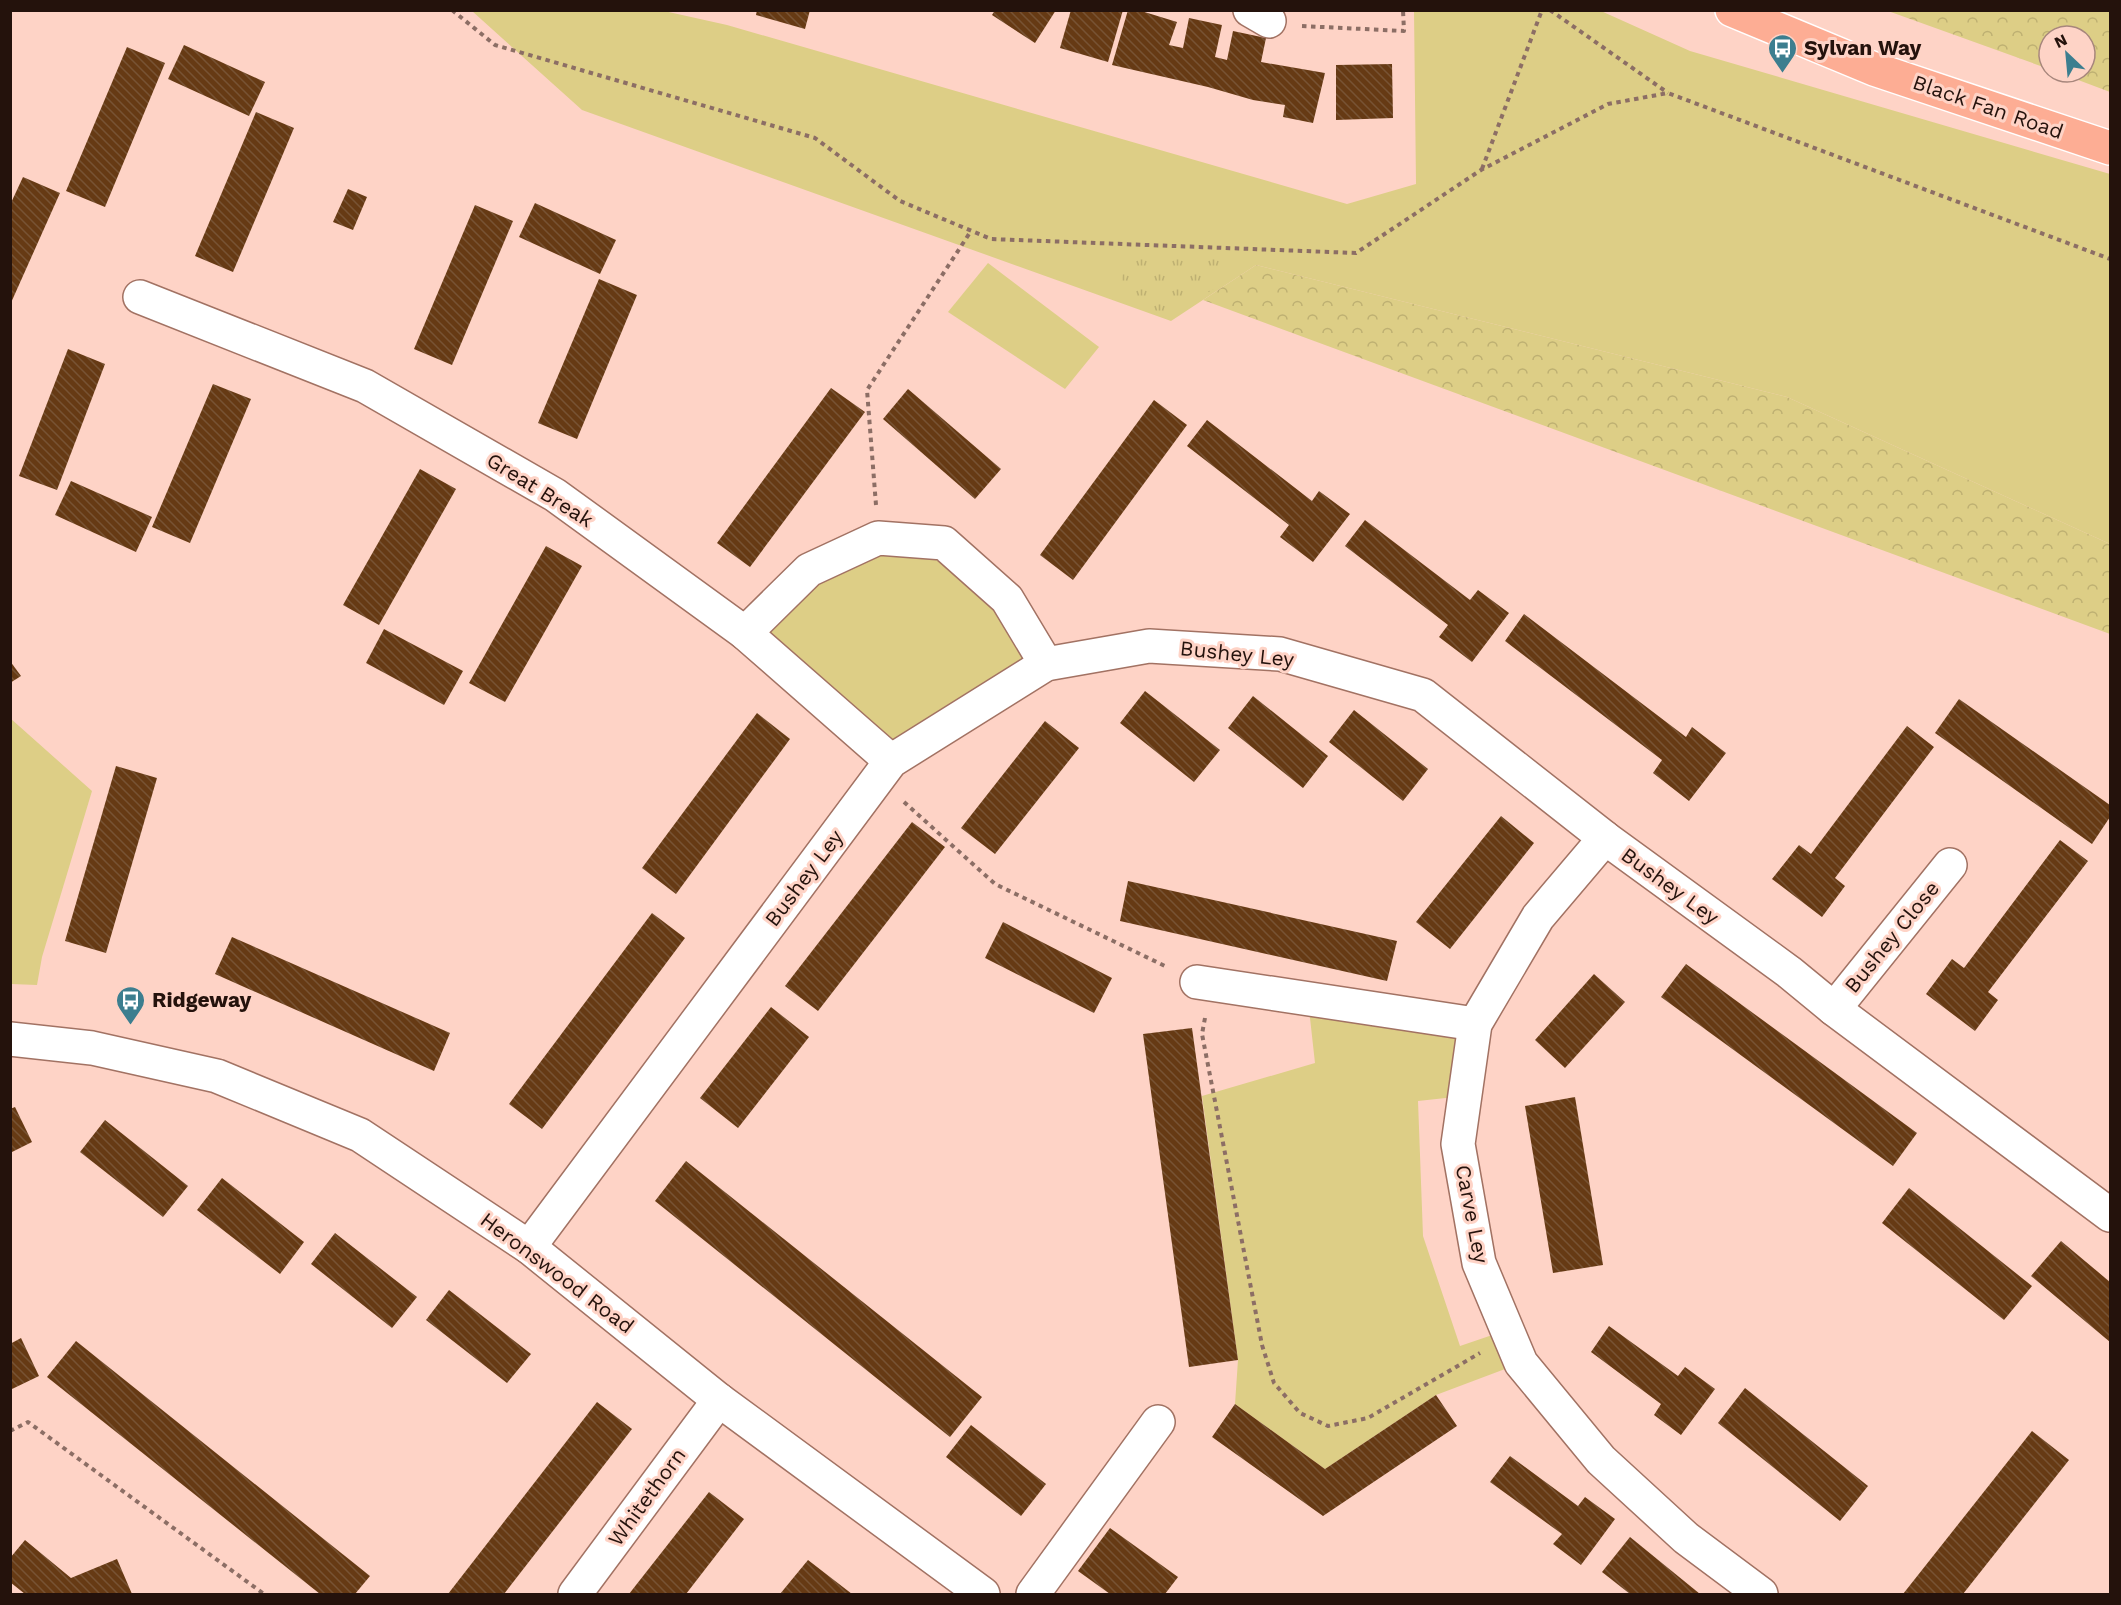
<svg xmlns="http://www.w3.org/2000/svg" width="2121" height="1605" font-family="'Work Sans',sans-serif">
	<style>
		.green { fill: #ddce86 }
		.forest { fill: url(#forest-crowns) }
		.park { fill: url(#park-tufts) }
		.building { fill: url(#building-back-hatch) }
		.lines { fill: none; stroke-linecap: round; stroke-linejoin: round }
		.minor-casing { stroke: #a27263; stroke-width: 36 }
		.major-casing { stroke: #fff; stroke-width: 36 }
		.path { stroke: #8c6e65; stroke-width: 4; stroke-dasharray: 4.5 4.5; stroke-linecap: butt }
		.minor { stroke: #fff; stroke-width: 33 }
		.major { stroke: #fdad94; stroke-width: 33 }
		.labels { text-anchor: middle; stroke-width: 6; stroke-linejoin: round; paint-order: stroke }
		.poi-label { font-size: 21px; font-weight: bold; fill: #24120c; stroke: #fed3c6; text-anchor: start }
		.street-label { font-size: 21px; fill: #24120c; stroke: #fed3c6 }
	</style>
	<defs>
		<pattern id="forest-crowns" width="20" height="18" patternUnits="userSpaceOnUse" patternTransform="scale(1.5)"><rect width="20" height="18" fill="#ddce86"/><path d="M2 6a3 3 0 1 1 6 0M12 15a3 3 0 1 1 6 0" fill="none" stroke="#beb072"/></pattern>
		<pattern id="park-tufts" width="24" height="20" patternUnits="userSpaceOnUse" patternTransform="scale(1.5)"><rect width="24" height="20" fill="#ddce86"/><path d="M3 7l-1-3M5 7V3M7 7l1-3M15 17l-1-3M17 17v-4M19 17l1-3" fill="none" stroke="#beb072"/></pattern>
		<pattern id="building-back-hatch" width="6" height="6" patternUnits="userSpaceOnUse" patternTransform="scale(1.5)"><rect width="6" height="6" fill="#663a14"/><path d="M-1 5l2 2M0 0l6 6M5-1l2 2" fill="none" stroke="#775334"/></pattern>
	</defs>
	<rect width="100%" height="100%" fill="#fed3c6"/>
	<!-- green -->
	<g class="green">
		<polygon points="472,11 664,11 727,25 1347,204 1416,184 1414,11 1601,11 1690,51 2110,174 2110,544 1787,397 1256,265 1171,321 582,110"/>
		<polygon points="988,263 1099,347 1065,389 948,312"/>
		<polygon points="878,538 944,543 1046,664 891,761 745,633"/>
		<polygon points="10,718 92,791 42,957 37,985 11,984"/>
		<polygon points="1308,1000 1475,1024 1464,1096 1418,1101 1423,1236 1460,1346 1507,1330 1521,1363 1436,1395 1325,1469 1235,1404 1238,1360 1202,1096 1315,1063"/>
	</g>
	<!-- forest -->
	<g class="forest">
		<polygon points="1888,11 2110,11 2110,92 2057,72 2085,72 2085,36 2049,36 2049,69"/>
		<polygon points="1256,265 1787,397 2110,544 2110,634 1203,300"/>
	</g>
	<!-- park -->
	<polygon class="park" points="1127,252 1222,256 1215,288 1171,316 1118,298"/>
	<!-- building -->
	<g class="building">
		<polygon points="757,10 810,10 805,29 756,15"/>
		<polygon points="995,10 1056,10 1035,43 992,15"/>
		<polygon points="1071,10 1123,10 1108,62 1060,48"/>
		<polygon points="1128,10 1138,10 1177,22 1169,45 1183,48 1189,18 1222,25 1215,57 1227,60 1233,31 1266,38 1261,62 1325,73 1313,123 1283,117 1285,105 1253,100 1208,87 1112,65"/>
		<polygon points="184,45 265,82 249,116 168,79"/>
		<polygon points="127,47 165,63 105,207 66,191"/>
		<polygon points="1392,64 1393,118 1336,120 1336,65"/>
		<polygon points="256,112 294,128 233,272 195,256"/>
		<polygon points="23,177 60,193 10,305 10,205"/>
		<polygon points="348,189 367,197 353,230 333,222"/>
		<polygon points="535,203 616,240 600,274 519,237"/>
		<polygon points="475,205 513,221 452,365 414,349"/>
		<polygon points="599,279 637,295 577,439 538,423"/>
		<polygon points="68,349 105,364 57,490 19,476"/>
		<polygon points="213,384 251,399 190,543 152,527"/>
		<polygon points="831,388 865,412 750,567 717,543"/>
		<polygon points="908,389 1001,469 975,499 883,419"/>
		<polygon points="1154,400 1187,425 1073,580 1040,555"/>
		<polygon points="1207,420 1312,501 1319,491 1350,514 1313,562 1280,537 1289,525 1187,446"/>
		<polygon points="420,469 456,489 379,625 343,605"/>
		<polygon points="71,481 152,517 136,552 55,515"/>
		<polygon points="1365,520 1470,600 1478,590 1509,613 1472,662 1439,637 1448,625 1345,546"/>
		<polygon points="546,546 582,566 505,702 469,683"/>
		<polygon points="1524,614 1686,737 1692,727 1726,753 1689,801 1653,773 1662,760 1505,641"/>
		<polygon points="384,629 463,671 444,705 366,663"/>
		<polygon points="10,661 21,676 10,683"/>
		<polygon points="1145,691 1220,750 1194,782 1120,723"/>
		<polygon points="1253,696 1328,756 1303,788 1228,728"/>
		<polygon points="1959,699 2110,805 2110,817 2092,844 1935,733"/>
		<polygon points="1354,710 1428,769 1403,801 1329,742"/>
		<polygon points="757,713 790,739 676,894 642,868"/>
		<polygon points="1045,721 1079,748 995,854 961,828"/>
		<polygon points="1907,726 1934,747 1835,878 1845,886 1822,917 1772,879 1799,845 1811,854"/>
		<polygon points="116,766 157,778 106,953 65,941"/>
		<polygon points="1501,816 1534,843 1450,949 1416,922"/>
		<polygon points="912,822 945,847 818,1011 785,986"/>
		<polygon points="2060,840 2088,861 1988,992 1998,1000 1975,1031 1926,994 1952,959 1964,968"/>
		<polygon points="1128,881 1397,941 1387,981 1120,921"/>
		<polygon points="652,913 685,938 542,1129 509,1104"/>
		<polygon points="1003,922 1112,978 1094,1013 985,958"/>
		<polygon points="232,937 450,1033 434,1071 215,974"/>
		<polygon points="1686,964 1917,1133 1893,1166 1661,997"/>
		<polygon points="1594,974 1625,1002 1565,1068 1535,1040"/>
		<polygon points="771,1007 809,1037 738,1128 700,1098"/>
		<polygon points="1192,1028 1238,1360 1189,1367 1143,1034"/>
		<polygon points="1575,1097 1603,1265 1553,1273 1525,1106"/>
		<polygon points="15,1107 32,1142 10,1153 10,1109"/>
		<polygon points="105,1120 188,1186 163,1217 80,1152"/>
		<polygon points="686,1161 982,1397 950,1437 655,1201"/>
		<polygon points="222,1178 304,1242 280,1274 197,1210"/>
		<polygon points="1909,1188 2032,1286 2004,1320 1882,1223"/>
		<polygon points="335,1233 417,1297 392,1328 311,1264"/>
		<polygon points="2061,1241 2110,1282 2110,1342 2031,1276"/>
		<polygon points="449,1290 531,1354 507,1383 426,1320"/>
		<polygon points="1609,1326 1678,1376 1685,1367 1715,1389 1681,1435 1654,1415 1661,1404 1591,1352"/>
		<polygon points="21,1338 39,1376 10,1390 10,1344"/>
		<polygon points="76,1341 370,1576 355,1594 320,1594 47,1377"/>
		<polygon points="1745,1388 1868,1486 1840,1521 1718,1423"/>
		<polygon points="1436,1395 1457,1426 1323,1516 1212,1437 1235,1404 1325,1469"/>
		<polygon points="597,1402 632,1429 504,1594 448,1594"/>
		<polygon points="971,1425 1046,1484 1021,1516 946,1457"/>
		<polygon points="2032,1431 2069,1460 1963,1594 1903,1594"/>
		<polygon points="1510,1456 1578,1506 1585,1497 1615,1519 1581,1565 1553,1544 1562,1534 1490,1482"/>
		<polygon points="709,1492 744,1519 686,1594 629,1594"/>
		<polygon points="1110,1528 1178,1577 1165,1594 1110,1594 1078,1571"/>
		<polygon points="1630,1537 1700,1594 1630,1594 1602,1572"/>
		<polygon points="25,1540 71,1578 117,1559 132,1594 25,1594 10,1582 10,1558"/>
		<polygon points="808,1560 852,1594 780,1594"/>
	</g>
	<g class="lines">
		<defs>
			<g id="minor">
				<polyline points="1250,10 1269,21"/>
				<polyline points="140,297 365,386 555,495 745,633 891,761"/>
				<polyline points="745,633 809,570 878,538 944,543 1007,599 1046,664"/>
				<polyline points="1605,838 1538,917 1475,1024 1458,1144 1479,1263 1521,1363 1601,1460 1686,1538 1761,1594"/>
				<polyline points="1197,982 1475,1024"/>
				<polyline points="1834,1009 1950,865"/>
				<polyline points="10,1039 92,1048 217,1076 360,1135 529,1247 719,1400 983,1594"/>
				<polyline points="529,1247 891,761 1046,664 1149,646 1280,654 1423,695 1605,838 1789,972 1834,1009 2110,1215"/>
				<polyline points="575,1594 719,1400"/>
				<polyline points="1033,1594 1158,1422"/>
			</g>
			<polyline id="major" points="1732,10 1874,69 2110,148"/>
		</defs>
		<!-- minor casing -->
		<use href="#minor" class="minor-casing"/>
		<!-- major casing -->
		<use href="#major" class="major-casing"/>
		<!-- path -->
		<g class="path">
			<polyline points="452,10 495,45 815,138 900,201 991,239 1356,253 1481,170 1608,104 1668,93 2110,259"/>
			<polyline points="1550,10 1668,93"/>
			<polyline points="1302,26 1404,31 1403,10"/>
			<polyline points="1482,169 1542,10"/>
			<polyline points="876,505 867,390 971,231"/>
			<polyline points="904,802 995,884 1167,967"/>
			<polyline points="1205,1018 1202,1034 1262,1345 1274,1383 1300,1413 1328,1426 1368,1418 1480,1353"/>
			<polyline points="10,1431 28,1422 264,1594"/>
		</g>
		<!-- minor -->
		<use href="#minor" class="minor"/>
		<!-- major -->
		<use href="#major" class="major"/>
	</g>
	<!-- icons -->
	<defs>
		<symbol id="bus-pin" viewBox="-11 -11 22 30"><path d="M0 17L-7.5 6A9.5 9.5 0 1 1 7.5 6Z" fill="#3c7e8f" stroke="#fed3c6"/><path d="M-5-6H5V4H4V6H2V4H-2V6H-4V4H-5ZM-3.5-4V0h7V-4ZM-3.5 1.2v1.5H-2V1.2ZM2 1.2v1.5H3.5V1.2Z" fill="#fff"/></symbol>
	</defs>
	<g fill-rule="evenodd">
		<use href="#bus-pin" x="1766" y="32" width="33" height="45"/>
		<use href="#bus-pin" x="114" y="984" width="33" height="45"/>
	</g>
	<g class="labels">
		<!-- poi labels -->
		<g class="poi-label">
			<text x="1804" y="55">Sylvan Way</text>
			<text x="152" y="1007">Ridgeway</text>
		</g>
		<!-- street labels -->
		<g class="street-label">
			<text transform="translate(1988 107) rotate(19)" y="7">Black Fan Road</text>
			<text transform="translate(540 490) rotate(32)" y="7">Great Break</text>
			<text transform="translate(1237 654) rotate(6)" y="7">Bushey Ley</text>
			<text transform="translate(804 878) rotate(-53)" y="7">Bushey Ley</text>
			<text transform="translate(1670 886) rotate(36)" y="7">Bushey Ley</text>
			<text transform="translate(1892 937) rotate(-51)" y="7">Bushey Close</text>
			<text transform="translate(1472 1214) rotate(79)" y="7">Carve Ley</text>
			<text transform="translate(557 1273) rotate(37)" y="7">Heronswood Road</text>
			<text transform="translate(647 1497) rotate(-54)" y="7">Whitethorn</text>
		</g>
	</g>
	<!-- border -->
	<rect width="2121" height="1605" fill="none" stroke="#24120c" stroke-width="24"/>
	<!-- north arrow -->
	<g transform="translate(2067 54) rotate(334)"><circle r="28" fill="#fed3c6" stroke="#a7867c" stroke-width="1.5"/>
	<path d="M0-4.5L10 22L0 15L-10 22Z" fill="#3c7e8f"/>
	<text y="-9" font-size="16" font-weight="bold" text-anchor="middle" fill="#24120c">N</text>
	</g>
</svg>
